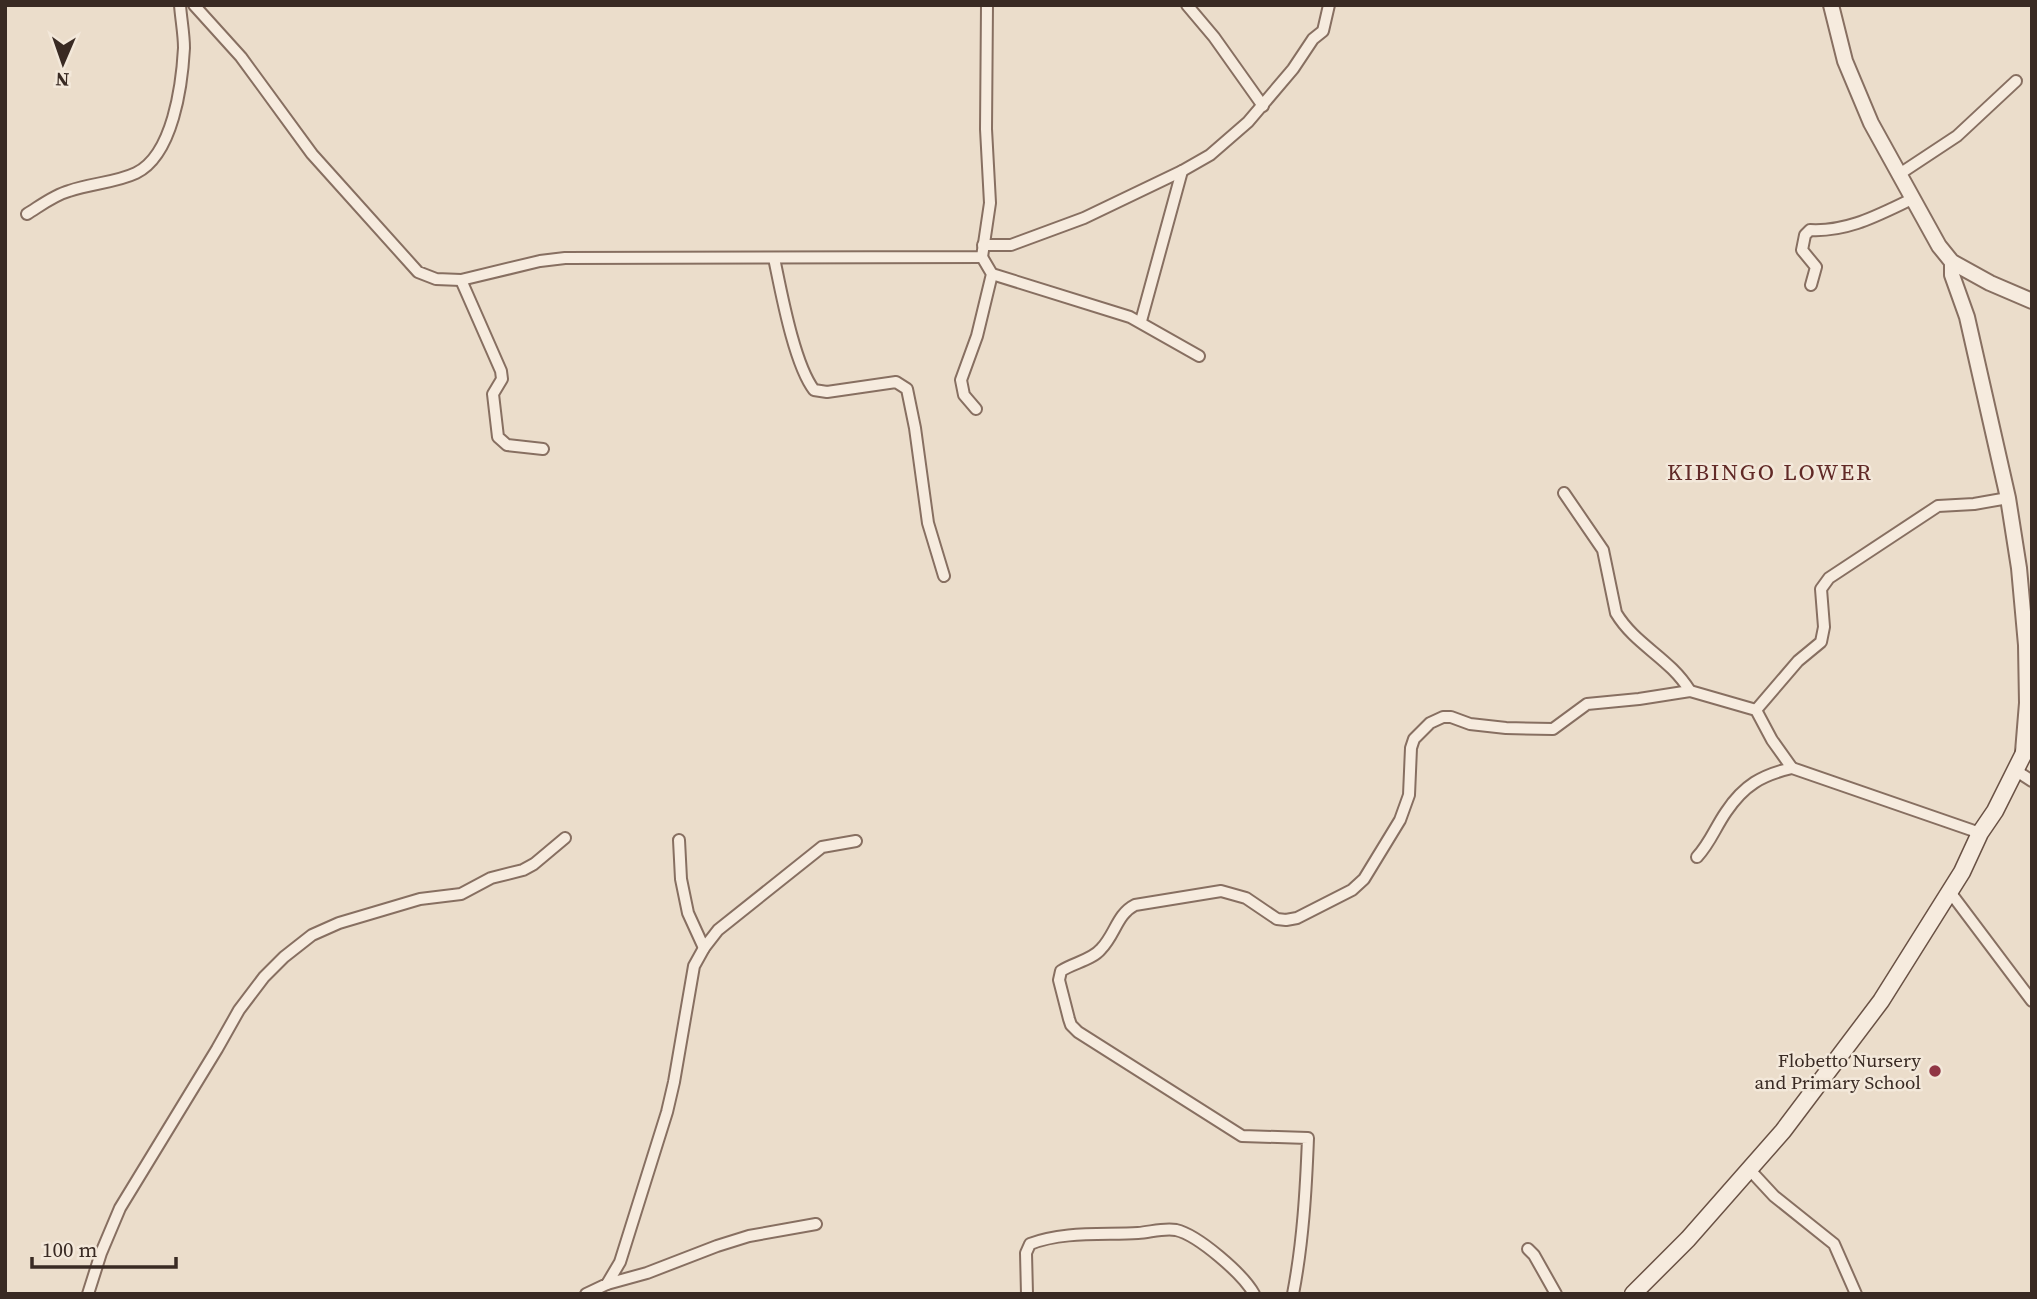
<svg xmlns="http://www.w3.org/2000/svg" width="2037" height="1299" font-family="'Source Serif 4',serif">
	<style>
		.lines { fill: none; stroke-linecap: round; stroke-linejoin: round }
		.minor-casing { stroke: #876f61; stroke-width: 14 }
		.tertiary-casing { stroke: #876f61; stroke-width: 18 }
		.secondary-casing { stroke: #695144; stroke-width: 19 }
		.minor { stroke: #f6ebde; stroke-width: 10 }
		.tertiary { stroke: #f6ebde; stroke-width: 14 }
		.secondary { stroke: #f6ebde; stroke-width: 16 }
		.poi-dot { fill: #903645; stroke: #f3e8da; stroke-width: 2.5 }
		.labels { text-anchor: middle; stroke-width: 5; stroke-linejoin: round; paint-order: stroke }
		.poi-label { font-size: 19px; fill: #392a23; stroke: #f3e8da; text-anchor: end }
		.quarter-label { font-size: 23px; letter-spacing: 2px; fill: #612926; stroke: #f3e8da }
	</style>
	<rect width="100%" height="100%" fill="#ebddcb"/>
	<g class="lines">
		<defs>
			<g id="minor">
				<polyline points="194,5 241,57 312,154 418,272 436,279 461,280 540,261 565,258 982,257 990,203 986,129 987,5"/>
				<polyline points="1187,5 1214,37 1263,106"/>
				<polyline points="1898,175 1957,136 2016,81"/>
				<path d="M27,214C40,206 54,195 69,191C91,183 115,183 136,173C173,155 182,85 184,48C184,34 181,19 180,5"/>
				<polyline points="983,245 1011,245 1084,218 1182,171 1210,155 1248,122 1293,69 1313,39 1323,31 1329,5"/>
				<path d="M774,258C781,291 794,364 814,390L827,392L896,382L907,389L915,428L928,523L944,576"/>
				<polyline points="992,274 1130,317 1199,356"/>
				<polyline points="461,280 501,371 502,379 493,394 498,437 507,445 543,449"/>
				<path d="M1811,285L1816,267L1802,250L1805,235L1810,230C1848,232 1878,215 1912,199"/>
				<polyline points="1141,321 1182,171"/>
				<polyline points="976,409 964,395 961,380 977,336 992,274 982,257"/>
				<path d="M1564,493L1603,550L1616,613C1636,646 1669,657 1690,691"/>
				<polyline points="1756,710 1798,661 1821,642 1824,627 1821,589 1829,578 1938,506 1974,504 2008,498"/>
				<polyline points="2015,770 2032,781"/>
				<polyline points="679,840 681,879 688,913 704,948"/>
				<path d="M1697,857C1710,843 1715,828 1726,812C1744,785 1762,775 1792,768L1980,833"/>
				<polyline points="1950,892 2032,1001"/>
				<polyline points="1749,1169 1774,1196 1834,1244 1856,1294"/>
				<polyline points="1528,1249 1534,1255 1556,1294"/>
				<polyline points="607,1284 647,1273 717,1246 749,1236 816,1224"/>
				<polyline points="88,1294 101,1253 120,1208 217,1049 239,1010 264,977 284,957 312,935 339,923 420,899 461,894 491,878 523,870 534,864 565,838"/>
				<polyline points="586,1294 607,1284 620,1262 667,1112 674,1082 694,966 704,948 718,930 822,847 856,841"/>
				<path d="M1027,1294L1026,1253L1030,1244C1062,1231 1104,1235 1138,1233C1151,1232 1163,1228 1176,1230C1198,1235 1243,1274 1254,1294"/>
				<path d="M1293,1294C1303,1242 1306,1190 1308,1138L1242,1136L1078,1032L1071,1025L1069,1019L1059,980L1061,971C1073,963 1092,960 1101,949C1115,935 1117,914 1135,905L1221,891L1246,898L1277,919L1286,920L1297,918L1352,890L1364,879L1400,820L1409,795L1411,748L1414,739L1430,723L1443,717H1451L1470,724L1506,728L1553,729L1587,704L1639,699L1690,691L1756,710L1772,740L1792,768"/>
			</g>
			<g id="tertiary">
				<polyline points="1831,5 1845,61 1871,123 1939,246 1952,262 1990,283 2032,301"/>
				<polyline points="1952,262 1952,275 1967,317 2008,498 2019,568 2026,645 2027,703 2023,752"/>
			</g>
			<polyline id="secondary" points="1633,1294 1688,1239 1783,1131 1881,1001 1962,872 1980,833 1995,811 2032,737"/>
		</defs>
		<!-- minor casing -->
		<use href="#minor" class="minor-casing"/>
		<!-- tertiary casing -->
		<use href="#tertiary" class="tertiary-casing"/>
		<!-- secondary casing -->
		<use href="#secondary" class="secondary-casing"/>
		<!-- minor -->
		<use href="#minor" class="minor"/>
		<!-- tertiary -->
		<use href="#tertiary" class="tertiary"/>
		<!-- secondary -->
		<use href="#secondary" class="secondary"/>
	</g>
	<!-- markers -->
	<circle class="poi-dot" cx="1935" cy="1071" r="7"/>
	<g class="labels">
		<!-- poi labels -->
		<g class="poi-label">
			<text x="1921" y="1067">Flobetto Nursery<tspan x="1921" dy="22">and Primary School</tspan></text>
		</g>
		<!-- quarter labels -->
		<g class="quarter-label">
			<text x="1770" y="480">KIBINGO LOWER</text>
		</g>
	</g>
	<!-- border -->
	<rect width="2037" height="1299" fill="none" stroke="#392a23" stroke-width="14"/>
	<!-- north arrow -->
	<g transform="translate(63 63) rotate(182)" stroke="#f3e8da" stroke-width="5" paint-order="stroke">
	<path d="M0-5L12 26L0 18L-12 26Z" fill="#392a23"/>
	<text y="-10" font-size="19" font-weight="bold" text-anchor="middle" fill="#392a23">N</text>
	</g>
	<!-- scale -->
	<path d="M32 1257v10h144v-10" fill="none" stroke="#392a23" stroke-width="3.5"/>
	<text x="42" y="1257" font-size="21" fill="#392a23" stroke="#f3e8da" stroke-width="5" paint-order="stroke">100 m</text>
</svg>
